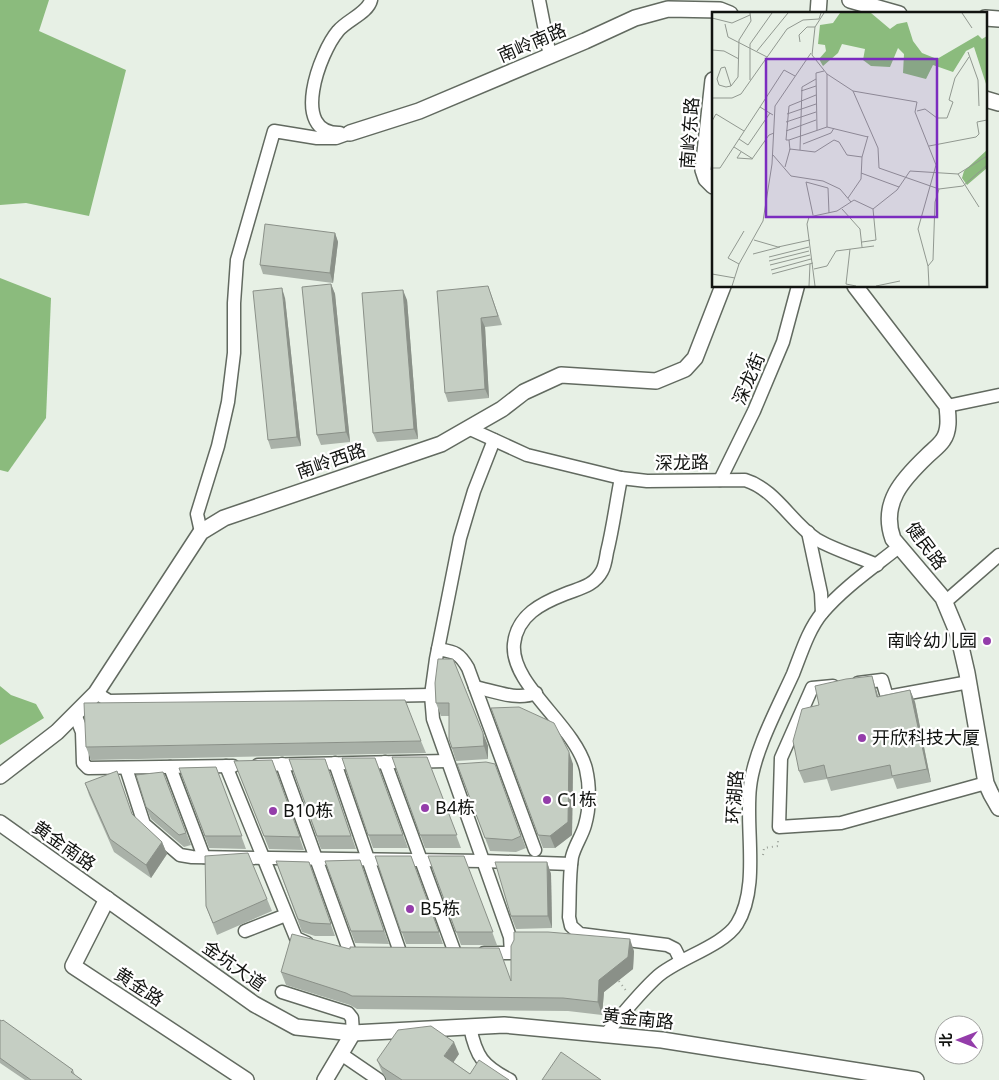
<svg xmlns="http://www.w3.org/2000/svg" width="999" height="1080" font-family="'Noto Sans','Noto Sans SC',sans-serif">
	<style>
		.forest { fill: #8bbb7d }
		.lines { fill: none; stroke-linecap: round; stroke-linejoin: round }
		.minor-casing { stroke: #626a60; stroke-width: 15 }
		.tertiary-casing { stroke: #626a60; stroke-width: 18 }
		.path { stroke: #979d95; stroke-width: 2; stroke-dasharray: 1 4; stroke-linecap: butt }
		.minor { stroke: #fff; stroke-width: 12 }
		.tertiary { stroke: #fff; stroke-width: 15 }
		.wall { fill: #a9b1a8 }
		.shaded-wall { fill: #8a9088 }
		.building { fill: #c5cec3; stroke: #8a9088 }
		.poi-dot { fill: #943daa; stroke: #fff; stroke-width: 2 }
		.labels { text-anchor: middle; stroke-width: 4.5; stroke-linejoin: round; paint-order: stroke }
		.street-label { font-size: 18px; fill: #111310; stroke: #fff }
		.poi-label { font-size: 18px; fill: #111310; stroke: #fff; text-anchor: start }
		.inset-road { fill: none; stroke: #919890; stroke-width: 1 }
		.view { fill: #7b2cbf; fill-opacity: 0.15; stroke: #7b2cbf; stroke-width: 2.5 }
		.inset-edge { fill: none; stroke: #111310; stroke-width: 2.5 }
	</style>
	<rect width="100%" height="100%" fill="#e7f0e5"/>
	<!-- forest -->
	<g class="forest">
		<polygon points="0,0 49,0 39,31 126,70 89,216 26,203 0,205"/>
		<polygon points="0,278 51,298 46,418 8,472 0,470"/>
		<polygon points="0,686 11,695 36,704 44,718 0,745"/>
	</g>
	<g class="lines">
		<defs>
			<g id="minor">
				<polyline points="539,0 550,56"/>
				<path d="M340,133C289,134 320,52 338,31C347,20 368,13 371,0"/>
				<polyline points="947,406 999,395"/>
				<path d="M468,428L527,455L621,478L647,481L745,480C775,489 791,522 816,539C832,549 859,557 877,565"/>
				<path d="M621,478C616,503 613,528 607,552C606,558 605,566 602,571C594,586 580,588 565,594C542,603 517,615 514,644C510,685 575,725 586,769C590,786 590,808 585,825C582,836 575,845 572,857C569,876 570,898 569,917L571,926L580,934L667,945L675,949L681,961"/>
				<polyline points="720,480 754,411 783,342 798,286"/>
				<polyline points="201,532 197,514 218,446 228,402 234,353 234,303 237,260 274,131 317,138 336,138 350,133"/>
				<polyline points="808,532 821,593 822,613"/>
				<polyline points="944,603 999,555"/>
				<path d="M438,649C454,652 459,652 468,668L535,850"/>
				<polyline points="858,683 882,680 887,697 969,682"/>
				<polyline points="833,686 812,688 781,758 779,827 841,823 986,783"/>
				<path d="M475,687C494,691 517,701 536,693"/>
				<polyline points="96,693 109,701 431,695"/>
				<polyline points="75,714 82,732 83,763 88,768 233,766"/>
				<polyline points="385,762 455,953"/>
				<polyline points="335,763 400,952"/>
				<polyline points="282,764 349,950"/>
				<polyline points="258,765 447,761"/>
				<polyline points="226,766 296,938 307,943"/>
				<polyline points="170,767 204,857"/>
				<polyline points="126,768 144,824 180,855 192,857 483,861 571,864"/>
				<polyline points="245,931 286,915"/>
				<polyline points="484,953 511,953 510,937 433,719 431,695 436,659 460,538 474,491 494,440"/>
				<polyline points="282,992 348,1013 352,1018 353,1033"/>
				<path d="M470,1027C476,1057 483,1066 510,1080"/>
				<path d="M605,1035C622,1015 639,993 658,976C679,958 723,946 737,924C760,887 745,829 750,787C754,751 778,707 793,674C801,654 808,630 822,613C844,587 874,567 900,546"/>
				<polyline points="341,1054 379,1080"/>
			</g>
			<g id="tertiary">
				<polyline points="850,0 899,14"/>
				<polyline points="818,14 819,0"/>
				<polyline points="985,18 999,19"/>
				<polyline points="713,80 703,170 706,179 713,186"/>
				<polyline points="985,99 999,103"/>
				<polyline points="350,133 419,111 585,41 635,18 668,9 720,10 730,14"/>
				<path d="M855,286L947,406C948,416 950,430 943,440C939,446 932,451 927,456C903,479 880,503 893,539L943,598L958,634L967,673L986,783L991,794L999,808"/>
				<polyline points="0,776 57,732 96,693 201,532 224,518 441,444 502,409 524,392 561,375 656,381 685,369 695,358 723,286"/>
				<polyline points="0,823 254,1004 296,1027 353,1033 504,1025 662,1040 916,1080"/>
				<polyline points="107,899 73,966 246,1080"/>
				<polyline points="325,1080 353,1033"/>
			</g>
		</defs>
		<!-- minor casing -->
		<use href="#minor" class="minor-casing"/>
		<!-- tertiary casing -->
		<use href="#tertiary" class="tertiary-casing"/>
		<!-- path -->
		<g class="path">
			<polyline points="763,855 764,848 778,846 778,839"/>
			<polyline points="619,981 627,992"/>
		</g>
		<!-- minor -->
		<use href="#minor" class="minor"/>
		<!-- tertiary -->
		<use href="#tertiary" class="tertiary"/>
	</g>
	<!-- wall -->
	<g class="wall">
		<polygon points="335,233 338,242 333,283 263,274 260,265"/>
		<polygon points="331,284 335,294 350,442 321,445 317,435"/>
		<polygon points="488,286 502,325 485,327 489,398 448,402 445,393"/>
		<polygon points="285,298 301,446 271,449 268,440"/>
		<polygon points="407,300 418,439 377,442 373,433"/>
		<polygon points="435,683 483,733 488,746 488,759 456,761 449,739 449,716 441,716 436,703"/>
		<polygon points="876,689 878,696 910,690 915,702 931,782 897,789 893,778 831,791 827,779 804,783 799,771 819,705"/>
		<polygon points="491,708 573,764 572,835 555,848 543,848"/>
		<polygon points="421,741 426,753 91,760 86,747"/>
		<polygon points="392,757 427,757 461,848 425,848"/>
		<polygon points="342,758 375,758 408,848 373,848"/>
		<polygon points="289,759 325,759 356,849 321,849"/>
		<polygon points="272,760 304,850 269,849 234,761"/>
		<polygon points="457,764 495,764 526,848 516,852 490,851"/>
		<polygon points="216,767 246,849 209,848 179,768"/>
		<polygon points="163,772 191,845 184,847 151,819 146,807"/>
		<polygon points="85,783 132,815 162,842 167,854 151,878 114,852 89,795"/>
		<polygon points="375,856 411,856 443,944 406,944"/>
		<polygon points="428,856 464,856 497,945 461,945"/>
		<polygon points="360,860 389,944 355,943 325,861"/>
		<polygon points="276,861 309,862 335,936 315,936 302,932"/>
		<polygon points="547,862 551,874 552,928 516,929 511,916"/>
		<polygon points="267,899 272,911 217,935 206,906"/>
		<polygon points="350,949 511,981 634,951 633,969 604,992 602,1015 568,1011 357,1009 350,1005 286,985 281,972"/>
		<polygon points="0,1020 73,1070 75,1075 82,1080 25,1080 0,1063"/>
		<polygon points="459,1054 453,1062 470,1074 509,1080 387,1080 382,1072 377,1060"/>
	</g>
	<!-- shaded-wall -->
	<g class="shaded-wall">
		<polygon points="335,233 338,242 333,283 330,273"/>
		<polygon points="331,284 335,294 350,442 346,432"/>
		<polygon points="282,288 285,298 301,446 297,437"/>
		<polygon points="403,290 407,300 418,439 414,429"/>
		<polygon points="481,318 485,327 489,398 485,389"/>
		<polygon points="872,676 876,689 881,709 877,697"/>
		<polygon points="910,690 915,702 931,782 927,769"/>
		<polygon points="483,733 488,746 488,759 484,746"/>
		<polygon points="569,752 573,764 572,835 555,848 550,836"/>
		<polygon points="162,842 167,854 151,878 146,865"/>
		<polygon points="547,862 551,874 552,928 548,916"/>
		<polygon points="630,939 634,951 633,969 604,992 602,1015 598,1002 599,980"/>
		<polygon points="454,1042 459,1054 449,1069 444,1056"/>
	</g>
	<!-- building -->
	<g class="building">
		<polygon points="265,224 335,233 330,273 260,265"/>
		<polygon points="331,284 346,432 317,435 302,287"/>
		<polygon points="488,286 498,316 481,318 485,389 445,393 437,291"/>
		<polygon points="282,288 297,437 268,440 253,291"/>
		<polygon points="403,290 414,429 373,433 362,293"/>
		<polygon points="438,659 453,659 483,733 484,746 452,748 449,739 449,703 436,703 435,683"/>
		<polygon points="872,676 877,697 910,690 927,769 892,776 890,765 827,778 824,765 799,771 793,741 802,709 819,705 815,686 846,679"/>
		<polygon points="405,700 421,741 86,747 84,703"/>
		<polygon points="519,707 554,723 569,752 568,822 550,836 538,835 491,708"/>
		<polygon points="392,757 427,757 457,835 420,835"/>
		<polygon points="342,758 375,758 403,835 368,835"/>
		<polygon points="289,759 325,759 351,836 317,836"/>
		<polygon points="272,760 300,837 264,836 234,761"/>
		<polygon points="486,762 495,764 521,836 512,840 485,838 457,764"/>
		<polygon points="216,767 242,836 205,836 179,768"/>
		<polygon points="117,771 132,814 162,842 146,865 110,839 85,783"/>
		<polygon points="163,772 186,833 179,835 146,807 136,775"/>
		<polygon points="248,853 267,899 213,923 206,906 205,856"/>
		<polygon points="375,856 411,856 439,932 401,932"/>
		<polygon points="428,856 464,856 493,932 456,932"/>
		<polygon points="360,860 384,931 351,931 325,861"/>
		<polygon points="276,861 309,862 331,924 311,923 298,919"/>
		<polygon points="495,862 547,862 548,916 511,916"/>
		<polygon points="514,932 548,932 630,939 628,957 599,980 598,1002 563,998 352,996 346,993 281,972 292,934 350,949 350,947 499,948 511,981 511,946 514,940"/>
		<polygon points="0,1020 2,1021 3,1020 73,1070 71,1072 82,1080 31,1080 0,1058"/>
		<polygon points="431,1026 454,1042 444,1056 470,1074 479,1060 509,1080 402,1080 382,1067 377,1060 398,1030"/>
		<polygon points="561,1052 601,1080 542,1080"/>
	</g>
	<!-- markers -->
	<g class="poi-dot">
		<circle cx="987" cy="641" r="5"/>
		<circle cx="862" cy="738" r="5"/>
		<circle cx="547" cy="800" r="5"/>
		<circle cx="425" cy="808" r="5"/>
		<circle cx="273" cy="811" r="5"/>
		<circle cx="410" cy="909" r="5"/>
	</g>
	<g class="labels">
		<!-- street labels -->
		<g class="street-label">
			<text transform="translate(532 43) rotate(-23)" y="6">南岭南路</text>
			<text transform="translate(690 133) rotate(-86)" y="6">南岭东路</text>
			<text transform="translate(749 379) rotate(-67)" y="6">深龙街</text>
			<text transform="translate(331 461) rotate(-19)" y="6">南岭西路</text>
			<text transform="translate(682 463) rotate(-1)" y="6">深龙路</text>
			<text transform="translate(926 546) rotate(53)" y="6">健民路</text>
			<text transform="translate(735 797) rotate(-86)" y="6">环湖路</text>
			<text transform="translate(64 846) rotate(35)" y="6">黄金南路</text>
			<text transform="translate(234 966) rotate(35)" y="6">金坑大道</text>
			<text transform="translate(139 987) rotate(33)" y="6">黄金路</text>
			<text transform="translate(638 1019) rotate(6)" y="6">黄金南路</text>
		</g>
		<!-- poi labels -->
		<g class="poi-label">
			<text x="977" y="647" text-anchor="end">南岭幼儿园</text>
			<text x="872" y="744">开欣科技大厦</text>
			<text x="557" y="806">C1栋</text>
			<text x="435" y="814">B4栋</text>
			<text x="283" y="817">B10栋</text>
			<text x="420" y="915">B5栋</text>
		</g>
	</g>
	<!-- overview -->
	<g transform="translate(712 12)">
		<rect width="275" height="275" fill="#e7f0e5"/>
		<path d="M128,1H159L178,17L185,12L195,10L201,29L210,41L225,47L266,23L270,27L275,24V75L262,35L254,39L241,60L221,53L214,67L191,61L192,42L186,36L178,55L159,54L151,48L153,37L130,32L126,41L111,54L107,47L114,39L113,33L106,32L108,13L121,11ZM275,138V156L255,173L250,166L252,159Z" fill="#8bbb7d"/>
		<path class="inset-road" d="M112,1L103,15L100,43L115,62L141,79L166,136L167,156L227,177L223,190L221,248L216,254L217,274M250,1L260,16M0,6L20,11L38,3M13,12L16,25L55,45M88,30L87,23L95,15H103M0,38L12,39L27,47M45,39L76,1M256,40L266,68L267,94M38,68V32L60,1M19,74L13,55L9,56L5,67L7,73L14,75L19,74L26,65L27,28L39,9L38,1M89,79L104,74M141,79L205,90L203,100L224,153L206,217L216,254M0,86H20L29,82L75,17L91,8L107,7L109,1M48,95L72,58L83,64M205,99L213,97L225,106H235L241,90L237,88L243,66L257,45M75,102L104,92M0,109L4,102L32,119M74,110L104,100M115,115V62M105,118L104,61L112,59M74,119L104,108M27,127L36,133L58,101M77,128L115,115L156,125M91,132L119,121L122,116M217,134L264,125L267,122L265,110L275,108M22,135L41,147M78,138L77,128H74L77,94L104,83M88,138L90,75L104,67M29,140L25,146L40,147L57,123L62,121M61,143L79,164L111,169L128,177L139,190M73,155L78,137L103,140L122,128L127,130L135,143L150,145M0,156H8L48,95L61,103M149,161L187,175M246,162L267,195M227,177L251,174L274,154M136,186L149,167L150,145L156,124M130,197L148,217L150,235M101,203L94,170L116,176L117,201M42,228L66,235L98,228M150,230L164,228L161,197M138,237L134,272L144,274M41,242L68,235M57,245L97,235M57,249L97,239M27,252L16,246L32,219M58,253L98,243M102,257L115,254L124,239L162,234M59,258L99,247M0,262L23,266M60,262L101,251M20,274L27,252L51,209L60,152L63,94L99,41M97,274L98,252M103,274L95,212L97,205L125,199L142,188L161,197L185,178L198,159L246,162L275,144M164,274L188,269"/>
		<path class="view" d="M54,47H225V205H54Z"/>
		<rect width="275" height="275" class="inset-edge"/>
	</g>
	<!-- north arrow -->
	<g transform="translate(959 1040) rotate(270)"><circle r="24" fill="#ffffff" stroke="#a0a19f"/>
	<path d="M0-4L9 19L0 12L-9 19Z" fill="#943daa"/>
	<text y="-8" font-size="14" font-weight="bold" text-anchor="middle" fill="#111310">北</text>
	</g>
</svg>
